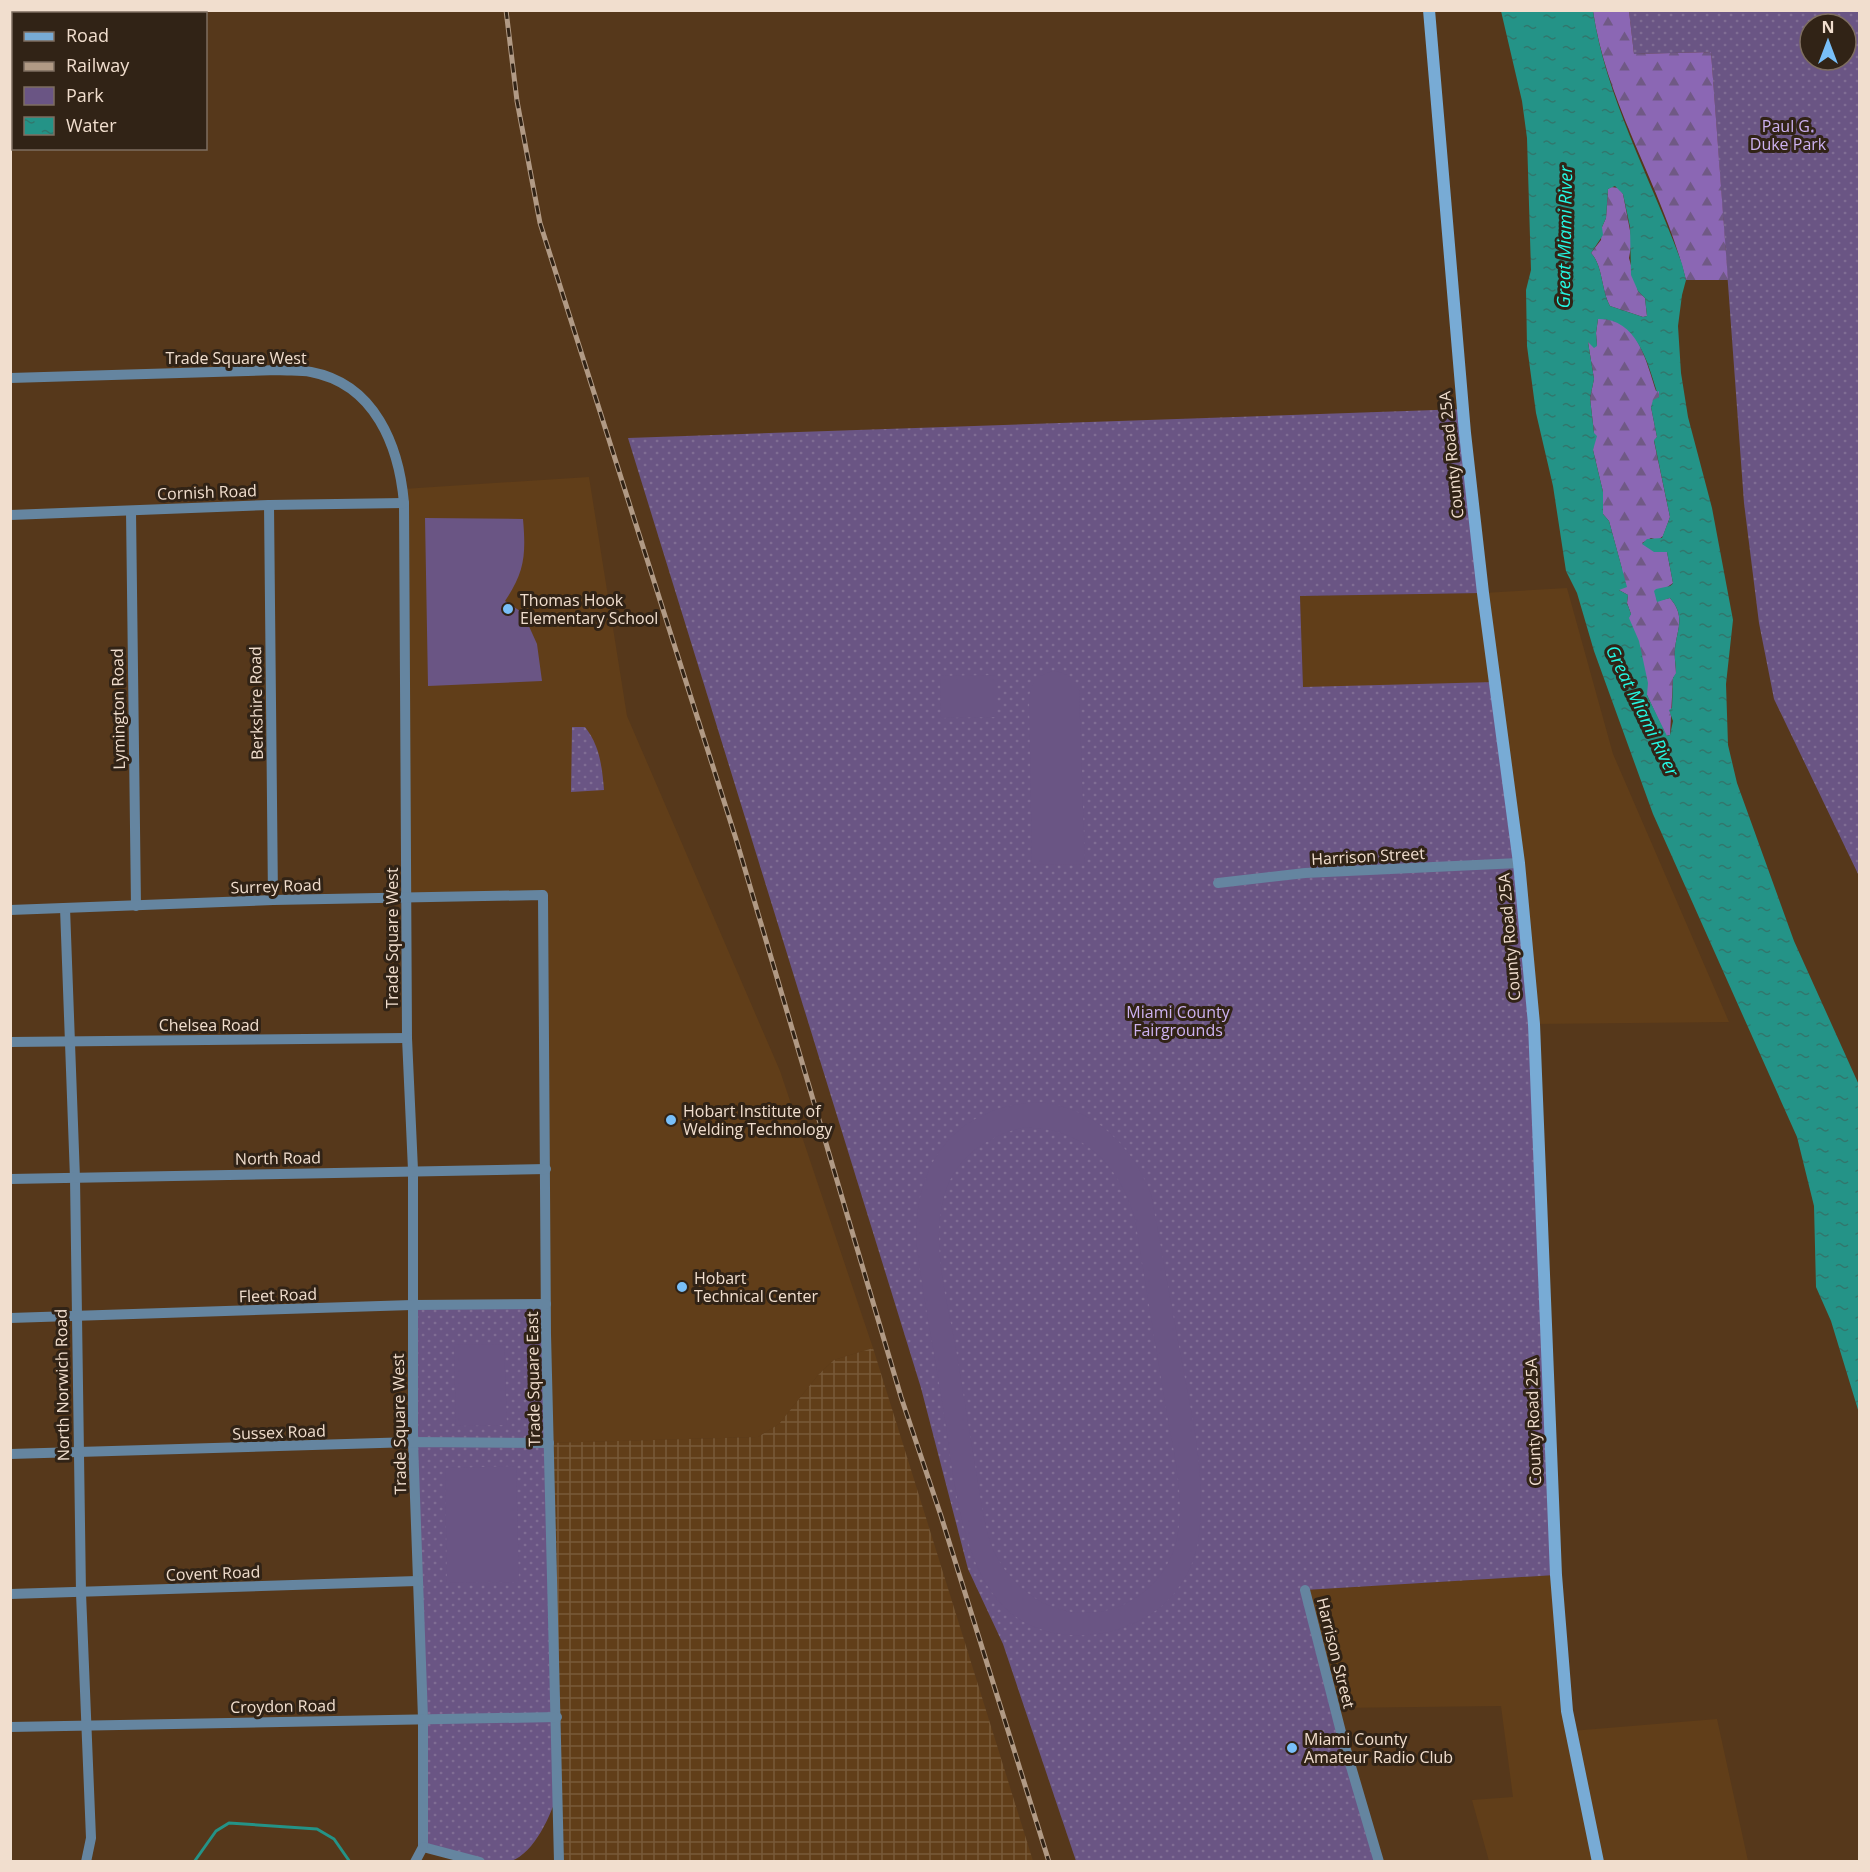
<svg xmlns="http://www.w3.org/2000/svg" width="1870" height="1872" font-family="'Open Sans',sans-serif">
	<style>
		.built { fill: #613e19 }
		.industrial { fill: url(#industrial-grid) }
		.green { fill: url(#green-dots); fill-rule: evenodd }
		.forest { fill: url(#forest-firs) }
		.pitch { fill: #6a5584; fill-rule: evenodd }
		.water { fill: url(#water-ripples); fill-rule: evenodd }
		.lines { fill: none; stroke-linecap: round; stroke-linejoin: round }
		.stream { stroke: #249387; stroke-width: 3 }
		.street { stroke: #6585a0; stroke-width: 10 }
		.secondary { stroke: #78abd5; stroke-width: 12 }
		.rail-casing { stroke: #b19a85; stroke-width: 5 }
		.rail { stroke: #312316; stroke-width: 3; stroke-dasharray: 9; stroke-linecap: butt }
		.poi-dot { fill: #79bff8; stroke: #312316; stroke-width: 2 }
		.labels { text-anchor: middle; stroke-width: 6; stroke-linejoin: round; paint-order: stroke }
		.park-label { font-size: 16px; fill: #cdb2f0; stroke: #312316 }
		.street-label { font-size: 16px; fill: #f1dece; stroke: #312316 }
		.poi-label { font-size: 16px; fill: #f1dece; stroke: #312316; text-anchor: start }
		.water-label { font-size: 18px; font-style: italic; fill: #24f8e3; stroke: #312316 }
	</style>
	<defs>
		<pattern id="industrial-grid" width="8" height="8" patternUnits="userSpaceOnUse" patternTransform="scale(1.5)"><rect width="8" height="8" fill="#613e19"/><path d="M0 4h8M4 0v8" fill="none" stroke="#785939"/></pattern>
		<pattern id="green-dots" width="8" height="8" patternUnits="userSpaceOnUse" patternTransform="scale(1.5)"><rect width="8" height="8" fill="#6a5584"/><path d="M2 2h.1M6 6h.1" fill="none" stroke="#806d94" stroke-width="1.8" stroke-linecap="round"/></pattern>
		<pattern id="forest-firs" width="22" height="20" patternUnits="userSpaceOnUse" patternTransform="scale(1.5)"><rect width="22" height="20" fill="#8b67b4"/><path d="M5 1l3.5 6h-7zM16 11l3.5 6h-7z" fill="#705985"/></pattern>
		<pattern id="water-ripples" width="26" height="14" patternUnits="userSpaceOnUse" patternTransform="scale(1.5)"><rect width="26" height="14" fill="#249387"/><path d="M2 4q2-2 4 0t4 0M15 11q2-2 4 0t4 0" fill="none" stroke="#31776d"/></pattern>
	</defs>
	<rect width="100%" height="100%" fill="#56381b"/>
	<!-- built -->
	<g class="built">
		<polygon points="589,477 627,716 780,1071 873,1348 834,1360 819,1374 779,1424 758,1437 549,1443 543,896 408,898 403,489"/>
		<polygon points="1567,588 1613,754 1729,1022 1534,1024 1303,688 1300,596 1483,593"/>
		<polygon points="1556,1575 1571,1731 1717,1719 1748,1861 1489,1861 1472,1800 1513,1797 1501,1706 1335,1708 1305,1590"/>
	</g>
	<!-- industrial -->
	<polygon class="industrial" points="873,1348 1033,1861 559,1861 549,1443 758,1437 779,1424 819,1374 834,1360"/>
	<!-- green -->
	<g class="green">
		<path d="M1629,11H1859V876L1774,699L1759,623L1744,503L1711,52L1634,54ZM1810,24H1846V60H1810Z"/>
		<polygon points="1463,409 1483,593 1300,596 1303,687 1495,682 1534,1024 1556,1575 1305,1590 1379,1861 1076,1861 1003,1644 968,1569 921,1388 628,438"/>
		<path d="M572,727H585C600,746 602,767 604,790L571,792Z"/>
		<path d="M546,1304L558,1793C551,1814 535,1853 511,1861C492,1868 444,1852 423,1847L412,1305Z"/>
	</g>
	<!-- forest -->
	<g class="forest">
		<path d="M1593,11H1629L1634,54L1711,52L1728,280H1686C1663,188 1607,106 1593,11Z"/>
		<path d="M1611,187L1619,188L1623,194L1632,241L1629,258L1638,291L1645,298L1647,316L1643,317L1610,306C1601,289 1603,266 1591,253L1601,240L1602,227L1606,218L1608,189Z"/>
		<path d="M1598,319C1607,319 1619,318 1626,326C1642,342 1649,369 1656,391L1659,390V397L1651,407L1657,437L1654,441L1670,517L1663,536L1658,540L1651,538L1642,543L1649,548L1667,552L1673,583L1656,595L1657,601L1670,598C1686,617 1677,628 1675,649C1674,657 1676,666 1676,674L1673,678L1670,735L1666,736L1647,695L1628,618L1631,614L1627,603L1628,595L1619,590L1622,569L1609,521L1603,514V492L1593,450L1594,433L1590,398L1594,379L1588,342L1597,346L1596,333Z"/>
	</g>
	<!-- pitch -->
	<g class="pitch">
		<path d="M425,518L523,519C526,554 525,572 505,601L523,613L537,644L542,681L428,686Z"/>
		<path d="M1054,671C1067,673 1073,678 1079,690L1085,864L1032,865L1029,697C1032,681 1038,675 1054,671Z"/>
		<polygon points="995,675 995,717 941,718 940,676"/>
		<path d="M1040,1102C1094,1108 1132,1145 1151,1194C1162,1252 1172,1310 1183,1368C1194,1426 1207,1483 1198,1542C1191,1582 1163,1614 1125,1627C1080,1644 1022,1636 993,1594C957,1545 952,1460 942,1401C934,1350 923,1298 917,1247C912,1165 954,1106 1040,1102ZM1021,1128C1080,1125 1120,1164 1135,1219C1145,1280 1155,1342 1165,1403C1172,1447 1186,1494 1177,1538C1172,1562 1158,1583 1137,1597C1083,1633 1017,1605 992,1547C987,1535 985,1521 982,1508C974,1457 965,1406 957,1355C948,1301 927,1238 948,1185C961,1154 990,1136 1021,1128Z"/>
		<polygon points="504,1344 507,1425 456,1426 454,1345"/>
		<polygon points="516,1466 519,1582 447,1583 445,1468"/>
	</g>
	<!-- water -->
	<path class="water" d="M1501,11H1593C1606,99 1652,180 1682,264L1686,280L1682,295L1678,326L1681,373L1688,417L1712,508L1733,620L1726,684L1728,745L1737,783L1794,941L1859,1085V1413L1831,1321L1816,1287L1814,1206L1797,1137L1653,814L1594,651L1577,593L1566,571L1553,486L1536,413L1527,346L1526,290L1531,270L1527,138L1522,101ZM1615,186L1623,194L1630,227L1631,275L1638,291L1645,298L1647,316L1643,317L1610,306C1601,289 1603,266 1591,253L1603,235L1602,227L1606,218L1608,189ZM1598,319C1636,318 1647,360 1657,392L1659,391V397L1653,400L1651,407L1657,437L1654,440L1670,517L1662,538L1647,539L1642,544L1654,552H1667L1673,583L1670,586L1656,589L1654,591L1657,602L1670,598C1686,617 1677,628 1675,649C1674,657 1676,665 1676,673L1673,678L1672,708L1669,710L1673,721L1670,735L1667,736L1647,695L1648,683L1639,641L1629,618L1631,614L1627,603L1628,595L1619,590L1627,587L1609,521L1603,514V492L1593,450L1597,436L1594,433L1590,398L1594,379L1588,342L1594,348L1597,346L1596,333Z"/>
	<g class="lines">
		<!-- stream -->
		<polyline class="stream" points="194,1862 216,1831 229,1823 317,1829 334,1839 350,1862"/>
		<!-- street -->
		<g class="street">
			<path d="M10,378L278,370C289,371 300,370 311,372C375,384 399,446 404,503L407,1038L413,1170V1442L423,1718V1847"/>
			<polyline points="269,505 273,900"/>
			<polyline points="131,511 136,906"/>
			<polyline points="10,515 269,505 404,503"/>
			<polyline points="1218,883 1305,873 1519,863"/>
			<polyline points="65,908 75,1178 81,1593 91,1838 86,1862"/>
			<polyline points="10,910 273,900 543,895 546,1334 559,1862"/>
			<polyline points="10,1042 407,1038"/>
			<polyline points="10,1179 546,1169"/>
			<polyline points="10,1318 412,1305 546,1304"/>
			<polyline points="10,1454 413,1442 549,1443"/>
			<polyline points="1305,1590 1342,1736 1379,1862"/>
			<polyline points="10,1594 417,1581"/>
			<polyline points="10,1727 557,1717"/>
			<polyline points="423,1847 480,1862"/>
			<polyline points="415,1862 423,1847"/>
		</g>
		<!-- secondary -->
		<polyline class="secondary" points="1429,10 1465,433 1483,593 1519,863 1534,1024 1556,1575 1567,1711 1598,1862"/>
		<defs>
			<polyline id="rail" points="506,10 517,101 540,223 736,839 901,1397 941,1516 1049,1862"/>
		</defs>
		<!-- rail casing -->
		<use href="#rail" class="rail-casing"/>
		<!-- rail -->
		<use href="#rail" class="rail"/>
	</g>
	<!-- markers -->
	<g class="poi-dot">
		<circle cx="508" cy="609" r="6"/>
		<circle cx="671" cy="1120" r="6"/>
		<circle cx="682" cy="1287" r="6"/>
		<circle cx="1292" cy="1748" r="6"/>
	</g>
	<g class="labels">
		<!-- park labels -->
		<g class="park-label">
			<text x="1788" y="132">Paul G.<tspan x="1788" dy="18">Duke Park</tspan></text>
			<text x="1178" y="1018">Miami County<tspan x="1178" dy="18">Fairgrounds</tspan></text>
		</g>
		<!-- street labels -->
		<g class="street-label">
			<text x="236" y="364">Trade Square West</text>
			<text transform="translate(1451 455) rotate(-96)" y="6">County Road 25A</text>
			<text transform="translate(207 492) rotate(-2)" y="6">Cornish Road</text>
			<text transform="translate(256 703) rotate(-91)" y="6">Berkshire Road</text>
			<text transform="translate(118 709) rotate(-91)" y="6">Lymington Road</text>
			<text transform="translate(1368 856) rotate(-3)" y="6">Harrison Street</text>
			<text transform="translate(276 886) rotate(-2)" y="6">Surrey Road</text>
			<text transform="translate(1509 937) rotate(-95)" y="6">County Road 25A</text>
			<text transform="translate(392 938) rotate(-90)" y="6">Trade Square West</text>
			<text x="209" y="1031">Chelsea Road</text>
			<text transform="translate(278 1158) rotate(-1)" y="6">North Road</text>
			<text transform="translate(278 1295) rotate(-2)" y="6">Fleet Road</text>
			<text transform="translate(533 1379) rotate(-91)" y="6">Trade Square East</text>
			<text transform="translate(62 1385) rotate(-91)" y="6">North Norwich Road</text>
			<text transform="translate(1533 1422) rotate(-92)" y="6">County Road 25A</text>
			<text transform="translate(399 1424) rotate(-91)" y="6">Trade Square West</text>
			<text transform="translate(279 1432) rotate(-2)" y="6">Sussex Road</text>
			<text transform="translate(213 1573) rotate(-2)" y="6">Covent Road</text>
			<text transform="translate(1336 1653) rotate(76)" y="6">Harrison Street</text>
			<text transform="translate(283 1706) rotate(-1)" y="6">Croydon Road</text>
		</g>
		<!-- poi labels -->
		<g class="poi-label">
			<text x="520" y="606">Thomas Hook<tspan x="520" dy="18">Elementary School</tspan></text>
			<text x="683" y="1117">Hobart Institute of<tspan x="683" dy="18">Welding Technology</tspan></text>
			<text x="694" y="1284">Hobart<tspan x="694" dy="18">Technical Center</tspan></text>
			<text x="1304" y="1745">Miami County<tspan x="1304" dy="18">Amateur Radio Club</tspan></text>
		</g>
		<!-- water labels -->
		<g class="water-label">
			<text transform="translate(1565 237) rotate(-89)" y="6">Great Miami River</text>
			<text transform="translate(1642 711) rotate(64)" y="6">Great Miami River</text>
		</g>
	</g>
	<!-- border -->
	<rect width="1870" height="1872" fill="none" stroke="#f1dece" stroke-width="24"/>
	<!-- legend -->
	<rect x="12" y="12" width="195" height="138" fill="#312316" stroke="#7e6e60" stroke-width="1.5"/>
	<rect x="24" y="32" width="30" height="9" fill="#78abd5" stroke="#7e6e60" stroke-width="1.5"/>
	<text x="66" y="42" font-size="18" fill="#f1dece">Road</text>
	<rect x="24" y="62" width="30" height="9" fill="#b19a85" stroke="#7e6e60" stroke-width="1.5"/>
	<text x="66" y="72" font-size="18" fill="#f1dece">Railway</text>
	<rect x="24" y="87" width="30" height="18" fill="#6a5584" stroke="#7e6e60" stroke-width="1.5"/>
	<text x="66" y="102" font-size="18" fill="#f1dece">Park</text>
	<rect x="24" y="117" width="30" height="18" fill="url(#water-ripples)" stroke="#7e6e60" stroke-width="1.5"/>
	<text x="66" y="132" font-size="18" fill="#f1dece">Water</text>
	<!-- north arrow -->
	<g transform="translate(1828 42)"><circle r="28" fill="#312316" stroke="#7e6e60" stroke-width="1.5"/>
	<path d="M0-4.5L10 22L0 15L-10 22Z" fill="#79bff8"/>
	<text y="-9" font-size="16" font-weight="bold" text-anchor="middle" fill="#f1dece">N</text>
	</g>
</svg>
